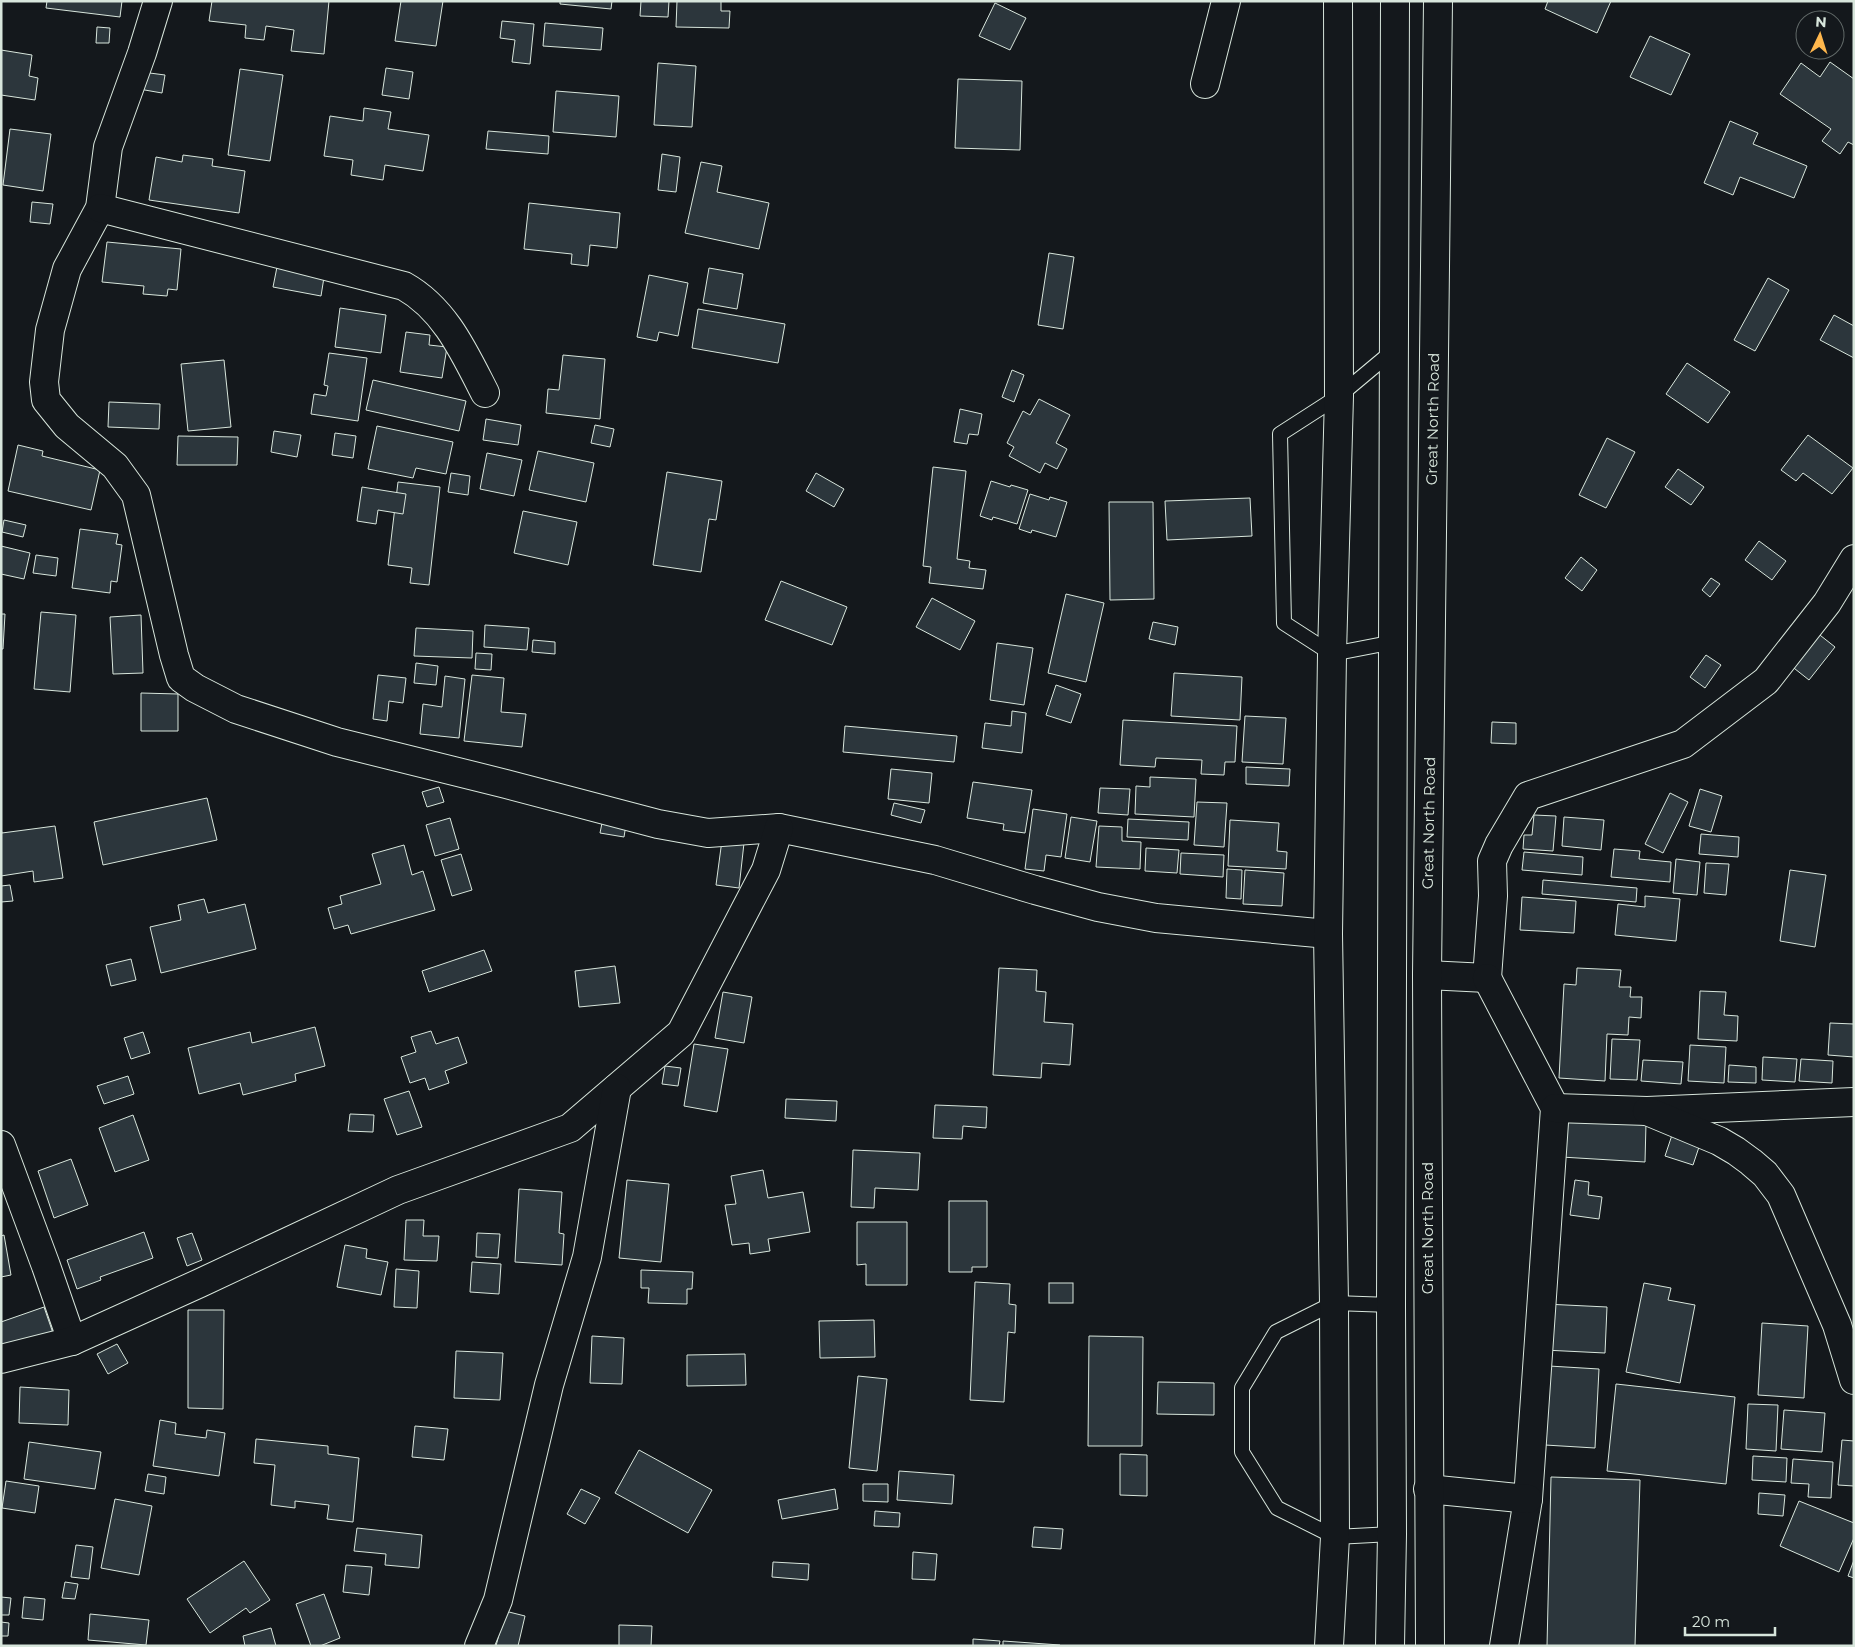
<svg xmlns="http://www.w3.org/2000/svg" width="1855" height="1647" font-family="Montserrat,sans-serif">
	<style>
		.building { fill: #2c363c; stroke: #d8e6dc }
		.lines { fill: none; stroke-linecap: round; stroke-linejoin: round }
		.lane-casing { stroke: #d8e6dc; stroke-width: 16 }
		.street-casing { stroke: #d8e6dc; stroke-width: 30 }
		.primary-casing { stroke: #d8e6dc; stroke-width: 30 }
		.lane { stroke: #14181c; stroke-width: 14 }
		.street { stroke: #14181c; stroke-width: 28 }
		.primary { stroke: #14181c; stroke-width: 28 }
		.labels { text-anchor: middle; stroke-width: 4; stroke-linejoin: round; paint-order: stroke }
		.street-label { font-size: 15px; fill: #d8e6dc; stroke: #14181c }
	</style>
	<rect width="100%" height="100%" fill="#14181c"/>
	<!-- building -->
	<g class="building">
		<polygon points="47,1 122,1 120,17 46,8"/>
		<polygon points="212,1 329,1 324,54 291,51 294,30 266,26 264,40 245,38 246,25 209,21"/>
		<polygon points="401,1 443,1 436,46 395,41"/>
		<polygon points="560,1 612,1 611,9 560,4"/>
		<polygon points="641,1 669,1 668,17 640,16"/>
		<polygon points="677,1 721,1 721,11 730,11 729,28 676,27"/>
		<polygon points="1548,1 1611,1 1597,33 1545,9"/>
		<polygon points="995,3 1026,18 1010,50 979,36"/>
		<polygon points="502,21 534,24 530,64 512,62 515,40 500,38"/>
		<polygon points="545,23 603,28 601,50 543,46"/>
		<polygon points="97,27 110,28 109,43 96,43"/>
		<polygon points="1650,36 1690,54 1671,95 1630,77"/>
		<polygon points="1,50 32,55 29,76 38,78 35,100 1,95"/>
		<polygon points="1830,62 1854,79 1854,145 1848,142 1840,154 1822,141 1831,129 1780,94 1801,63 1820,77"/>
		<polygon points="658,63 696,66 692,127 654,125"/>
		<polygon points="386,68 413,72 409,99 382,95"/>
		<polygon points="240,69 283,75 270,161 228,155"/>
		<polygon points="142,72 165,75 162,93 139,89"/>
		<polygon points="958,79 1022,81 1020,150 955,148"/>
		<polygon points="556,91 619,96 616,137 553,132"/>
		<polygon points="364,108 391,112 388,129 429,135 423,171 385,165 383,180 351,175 353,160 324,156 330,116 363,121"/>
		<polygon points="1730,121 1758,133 1753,144 1807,166 1794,198 1740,177 1733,195 1704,183"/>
		<polygon points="10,129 51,134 43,191 3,185"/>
		<polygon points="488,131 549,136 548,154 486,149"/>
		<polygon points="662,154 680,157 676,192 658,190"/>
		<polygon points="183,155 213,159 212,166 245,171 239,213 149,200 156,157 182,162"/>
		<polygon points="701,162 722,166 717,192 769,203 759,249 685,233"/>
		<polygon points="32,202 53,204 50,224 30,222"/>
		<polygon points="529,203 620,213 617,248 590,245 588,266 571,264 572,254 524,249"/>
		<polygon points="107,242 181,249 177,290 168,289 167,296 143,294 144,286 102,282"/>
		<polygon points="1049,253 1074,257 1063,329 1038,325"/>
		<polygon points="278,262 325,271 321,296 273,287"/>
		<polygon points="709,268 743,274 737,309 703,303"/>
		<polygon points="649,275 688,283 678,336 659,332 657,341 637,337"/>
		<polygon points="1768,278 1789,290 1755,351 1734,340"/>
		<polygon points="340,308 386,315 381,353 335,347"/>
		<polygon points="698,309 785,324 778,363 692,348"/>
		<polygon points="1834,315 1854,326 1854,358 1820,340"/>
		<polygon points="406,332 430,335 429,345 447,347 442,378 400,372"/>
		<polygon points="329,353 367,358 358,421 311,414 314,394 326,396 328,386 324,385"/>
		<polygon points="563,355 605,359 600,419 546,413 548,389 559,390"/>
		<polygon points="224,360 231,427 188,431 181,364"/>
		<polygon points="1687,363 1730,392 1708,423 1666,394"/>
		<polygon points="1012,370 1024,375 1014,402 1002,397"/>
		<polygon points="373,380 466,401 459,431 366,410"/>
		<polygon points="1039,399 1070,415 1056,443 1067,449 1057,469 1045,463 1040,473 1009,456 1014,447 1007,443 1023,411 1030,415"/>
		<polygon points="109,402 160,404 159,429 108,427"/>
		<polygon points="960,409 982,414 978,435 969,434 967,444 954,442"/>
		<polygon points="486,419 521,425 518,445 483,440"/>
		<polygon points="595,425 614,429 610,447 591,443"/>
		<polygon points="377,426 453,442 446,474 416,468 413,478 368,469"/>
		<polygon points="274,431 301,435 297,457 271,452"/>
		<polygon points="335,433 356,436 353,458 332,455"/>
		<polygon points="1808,435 1853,468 1832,494 1803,473 1796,481 1781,470"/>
		<polygon points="178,436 238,437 237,465 177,465"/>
		<polygon points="1607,438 1635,452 1606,508 1579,495"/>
		<polygon points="18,445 43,451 42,456 100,470 91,510 8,491"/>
		<polygon points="538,451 594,463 586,502 529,490"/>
		<polygon points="487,453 522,460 514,496 480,489"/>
		<polygon points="933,467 966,471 957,559 970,561 969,568 986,570 983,589 929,583 931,567 923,566"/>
		<polygon points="1678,469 1704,487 1691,505 1665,487"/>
		<polygon points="667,472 722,481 716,520 709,519 701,572 653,565"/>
		<polygon points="451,473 470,476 468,495 448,492"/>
		<polygon points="816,473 844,489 834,507 806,491"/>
		<polygon points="991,481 1010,487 1011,485 1028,490 1017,524 993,517 992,520 980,516"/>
		<polygon points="398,482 440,487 429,585 410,583 412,568 388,565"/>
		<polygon points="362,487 406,494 403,514 378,510 376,524 357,521"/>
		<polygon points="1030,494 1049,500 1050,497 1067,502 1056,537 1032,530 1031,533 1019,529"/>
		<polygon points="1250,498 1252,536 1167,540 1165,501"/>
		<polygon points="1109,502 1153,502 1154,599 1110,600"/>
		<polygon points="523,511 577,522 568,565 514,553"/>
		<polygon points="4,520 26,525 23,537 2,532"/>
		<polygon points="80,529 118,534 116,544 122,545 117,582 111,581 110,593 72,588"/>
		<polygon points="1759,541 1786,561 1772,580 1745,560"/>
		<polygon points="1,546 30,553 24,579 1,574"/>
		<polygon points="36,555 58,558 56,576 33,573"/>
		<polygon points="1581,557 1597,570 1582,591 1565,578"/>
		<polygon points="1711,578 1720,584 1710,597 1702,590"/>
		<polygon points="781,581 847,607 832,645 765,620"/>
		<polygon points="1066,594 1104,603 1086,682 1048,673"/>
		<polygon points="932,598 975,621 960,650 916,627"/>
		<polygon points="41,612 76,615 70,692 34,689"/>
		<polygon points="1,614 5,614 3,649 1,649"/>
		<polygon points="141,615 143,673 113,674 110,617"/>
		<polygon points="1153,622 1178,627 1175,645 1149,639"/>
		<polygon points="485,625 529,628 527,650 484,647"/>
		<polygon points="416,628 473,631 472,658 414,656"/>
		<polygon points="1811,628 1835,647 1809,680 1785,661"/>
		<polygon points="533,640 555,642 555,654 532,652"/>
		<polygon points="997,643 1033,648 1024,705 990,700"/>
		<polygon points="476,653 492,654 491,670 475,669"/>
		<polygon points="1706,655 1721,665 1705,688 1690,677"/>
		<polygon points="416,663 438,666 436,685 414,683"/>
		<polygon points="1174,673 1242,677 1240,720 1171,716"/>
		<polygon points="378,675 406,678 403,703 389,701 387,721 373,719"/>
		<polygon points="472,675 504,678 501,712 526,714 522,747 464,741"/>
		<polygon points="445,676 465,679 459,738 420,734 423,704 442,707"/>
		<polygon points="1056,685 1081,694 1071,723 1046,715"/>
		<polygon points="141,693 178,694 178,731 141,731"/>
		<polygon points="1012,711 1026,713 1022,753 982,748 985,723 1011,726"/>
		<polygon points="1245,716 1286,718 1283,764 1242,762"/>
		<polygon points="1123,720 1237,726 1235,762 1225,762 1224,775 1201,774 1202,760 1156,758 1155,767 1120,765"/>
		<polygon points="1492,722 1516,723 1516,744 1491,743"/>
		<polygon points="845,726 957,736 954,762 843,752"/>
		<polygon points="1246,767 1290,769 1289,786 1246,784"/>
		<polygon points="891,769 932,773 929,803 888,799"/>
		<polygon points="1150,777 1196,779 1194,817 1135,814 1136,786 1150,787"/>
		<polygon points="973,782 1032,790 1025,833 1003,830 1004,824 967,818"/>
		<polygon points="439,787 444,802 427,807 422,792"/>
		<polygon points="1100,788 1130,789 1128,815 1098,813"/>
		<polygon points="1700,789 1722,796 1711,832 1689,826"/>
		<polygon points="1670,793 1688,802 1663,853 1645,844"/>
		<polygon points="207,798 217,840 103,865 94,822"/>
		<polygon points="1197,802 1227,803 1224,847 1194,845"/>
		<polygon points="894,803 925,810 921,823 891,815"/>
		<polygon points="1033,809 1067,814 1061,857 1046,855 1044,871 1025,869"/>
		<polygon points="604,813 627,818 624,837 600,833"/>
		<polygon points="1534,815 1556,816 1553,851 1523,849 1524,835 1532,835"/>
		<polygon points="1071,817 1097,821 1090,862 1065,858"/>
		<polygon points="1564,817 1604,820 1601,850 1562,846"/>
		<polygon points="450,818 459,849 435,856 426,825"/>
		<polygon points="1128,819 1189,822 1188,840 1127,837"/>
		<polygon points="1230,820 1279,823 1277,851 1287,852 1286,869 1228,866"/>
		<polygon points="55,826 63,878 34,882 33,871 1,876 1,829 2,833"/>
		<polygon points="1099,826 1122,827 1122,841 1141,842 1140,869 1096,867"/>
		<polygon points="1701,834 1739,837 1738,857 1699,854"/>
		<polygon points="722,840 744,843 739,888 716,885"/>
		<polygon points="404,845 412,875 423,871 435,910 351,934 348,925 334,929 328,908 342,904 340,896 381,884 372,854"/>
		<polygon points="1146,848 1179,850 1177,873 1145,871"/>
		<polygon points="1614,849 1640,851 1639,859 1671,862 1670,882 1611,877"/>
		<polygon points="1524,852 1583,857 1582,875 1522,870"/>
		<polygon points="1181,853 1224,855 1223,877 1180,874"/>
		<polygon points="461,854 472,890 452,896 441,860"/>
		<polygon points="1676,859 1700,862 1697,895 1673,893"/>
		<polygon points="1706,863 1729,864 1726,895 1704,893"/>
		<polygon points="1227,869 1242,870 1241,899 1226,898"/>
		<polygon points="1245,870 1284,873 1282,906 1243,904"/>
		<polygon points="1790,870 1826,875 1815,947 1780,941"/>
		<polygon points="1543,880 1637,888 1636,902 1542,894"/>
		<polygon points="10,885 13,901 1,902 1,886"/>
		<polygon points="1645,896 1680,899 1676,941 1615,935 1618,904 1645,907"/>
		<polygon points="1522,897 1576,901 1574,933 1520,930"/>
		<polygon points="204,899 208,913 245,904 256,949 161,973 150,927 181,920 178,905"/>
		<polygon points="484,950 492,971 429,992 422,971"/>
		<polygon points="131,959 136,980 111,986 106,965"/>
		<polygon points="615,966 620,1003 579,1007 575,971"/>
		<polygon points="999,968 1037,970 1036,991 1046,992 1044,1022 1073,1024 1070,1065 1042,1063 1041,1078 993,1075"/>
		<polygon points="1577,968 1621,970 1619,987 1631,987 1630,997 1642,997 1641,1018 1629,1017 1628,1035 1607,1034 1605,1081 1559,1078 1564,984 1576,985"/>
		<polygon points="1700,991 1726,992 1724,1015 1738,1016 1737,1041 1698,1039"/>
		<polygon points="723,992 752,997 744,1043 715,1038"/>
		<polygon points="1830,1023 1854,1024 1854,1057 1828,1055"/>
		<polygon points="315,1027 325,1066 295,1074 296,1081 243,1095 240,1083 199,1094 188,1048 250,1032 252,1043"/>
		<polygon points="431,1031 436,1044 458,1037 467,1063 445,1071 449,1083 429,1090 425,1078 410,1083 401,1057 416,1052 411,1037"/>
		<polygon points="143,1032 150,1053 131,1059 124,1038"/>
		<polygon points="1612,1039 1640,1040 1637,1080 1610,1079"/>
		<polygon points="694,1044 728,1049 717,1112 684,1106"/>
		<polygon points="1690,1045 1726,1047 1724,1083 1688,1081"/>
		<polygon points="1763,1057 1797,1059 1795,1082 1762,1080"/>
		<polygon points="1801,1059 1833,1061 1832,1083 1799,1081"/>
		<polygon points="1643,1060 1683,1062 1681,1084 1641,1081"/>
		<polygon points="1729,1065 1756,1067 1756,1083 1728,1082"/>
		<polygon points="665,1066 681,1068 678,1086 662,1084"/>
		<polygon points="128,1076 134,1094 104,1104 97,1086"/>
		<polygon points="409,1091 422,1127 397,1135 384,1099"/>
		<polygon points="786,1099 837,1101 836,1121 785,1118"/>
		<polygon points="935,1105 987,1107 986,1128 963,1126 962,1139 933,1138"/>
		<polygon points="350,1114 374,1115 373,1132 348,1131"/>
		<polygon points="133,1115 149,1160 115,1172 99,1128"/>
		<polygon points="1564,1118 1646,1123 1645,1162 1561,1157"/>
		<polygon points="1672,1135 1700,1144 1693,1165 1665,1156"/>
		<polygon points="853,1150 920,1153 918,1190 875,1188 874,1208 851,1207"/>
		<polygon points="71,1159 88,1205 54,1218 38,1171"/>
		<polygon points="763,1170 768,1198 803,1192 810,1232 768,1239 770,1251 750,1254 749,1243 732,1245 725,1205 736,1204 731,1176"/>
		<polygon points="627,1180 669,1184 661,1262 619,1258"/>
		<polygon points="1575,1180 1589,1182 1588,1195 1602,1197 1599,1219 1570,1215"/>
		<polygon points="519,1189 562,1192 559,1233 564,1234 562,1265 515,1262"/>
		<polygon points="949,1201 987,1201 987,1267 972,1267 972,1272 949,1272"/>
		<polygon points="406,1220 424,1220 423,1236 439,1236 437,1261 404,1260"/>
		<polygon points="857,1222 907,1222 907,1285 866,1285 866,1264 857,1265"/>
		<polygon points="144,1232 153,1258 100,1277 101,1280 77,1289 67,1260"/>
		<polygon points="192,1233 202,1260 187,1266 177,1238"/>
		<polygon points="477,1233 500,1234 498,1258 476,1257"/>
		<polygon points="4,1235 11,1275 1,1277 1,1236"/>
		<polygon points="345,1245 367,1249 366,1258 388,1262 381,1295 337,1287"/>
		<polygon points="472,1262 501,1264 499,1294 470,1292"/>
		<polygon points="396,1269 419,1271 417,1308 394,1307"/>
		<polygon points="641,1270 693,1272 692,1289 687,1289 687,1304 648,1303 649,1288 641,1288"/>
		<polygon points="975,1282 1010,1284 1009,1304 1016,1305 1015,1333 1008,1332 1004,1402 970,1400"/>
		<rect x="1049" y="1283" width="24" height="20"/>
		<polygon points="1644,1283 1671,1288 1668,1300 1695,1305 1680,1383 1626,1372"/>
		<polygon points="1545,1304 1607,1307 1605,1353 1544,1350"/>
		<polygon points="44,1307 54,1336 1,1354 1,1322"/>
		<polygon points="188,1310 224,1310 223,1409 188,1408"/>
		<polygon points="874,1320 875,1357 820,1358 819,1321"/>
		<polygon points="1762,1323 1808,1326 1804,1398 1758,1395"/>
		<polygon points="592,1336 624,1338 622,1384 590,1383"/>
		<polygon points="1089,1336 1143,1337 1142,1446 1088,1446"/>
		<polygon points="117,1344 128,1363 108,1374 97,1354"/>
		<polygon points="456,1351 503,1353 500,1400 454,1398"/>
		<polygon points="745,1354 746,1385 687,1386 687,1355"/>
		<polygon points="1549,1366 1599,1369 1595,1448 1545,1445"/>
		<polygon points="858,1376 887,1379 877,1471 849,1468"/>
		<polygon points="1158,1382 1214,1383 1214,1415 1157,1414"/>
		<polygon points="1616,1384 1735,1397 1726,1484 1607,1471"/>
		<polygon points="20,1387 69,1390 68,1425 19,1423"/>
		<polygon points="1748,1404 1778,1405 1776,1451 1746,1449"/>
		<polygon points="1784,1410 1825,1413 1822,1452 1781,1449"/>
		<polygon points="160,1420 176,1423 175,1434 206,1438 207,1430 225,1433 219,1476 153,1466"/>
		<polygon points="415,1426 448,1429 444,1460 412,1457"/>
		<polygon points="256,1439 328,1446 328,1454 359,1458 353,1522 327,1519 329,1505 295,1501 295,1508 271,1505 275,1465 254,1463"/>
		<polygon points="1842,1440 1854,1441 1854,1486 1838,1485"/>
		<polygon points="29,1442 101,1452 95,1489 24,1479"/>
		<polygon points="639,1450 712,1490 688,1533 615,1493"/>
		<polygon points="1120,1454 1147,1455 1147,1496 1120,1495"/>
		<polygon points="1753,1456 1787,1458 1786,1482 1752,1480"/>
		<polygon points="1793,1459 1833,1462 1831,1498 1808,1497 1809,1484 1791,1483"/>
		<polygon points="899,1471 954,1475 952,1504 897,1500"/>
		<polygon points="148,1474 166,1477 164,1494 145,1491"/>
		<polygon points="1551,1477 1640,1480 1635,1646 1547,1646"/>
		<polygon points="6,1481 39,1486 35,1513 2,1508"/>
		<polygon points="863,1484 888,1484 888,1502 863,1501"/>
		<polygon points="581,1489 600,1498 585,1524 567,1514"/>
		<polygon points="835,1489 838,1509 782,1519 778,1500"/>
		<polygon points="1759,1493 1785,1495 1783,1516 1758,1514"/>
		<polygon points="115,1499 152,1506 139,1575 101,1568"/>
		<polygon points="1799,1501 1854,1523 1854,1538 1839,1572 1780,1546"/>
		<polygon points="875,1511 900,1513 899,1527 874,1526"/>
		<polygon points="1034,1527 1063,1529 1061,1549 1032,1547"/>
		<polygon points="357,1528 422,1535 419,1568 385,1565 386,1554 354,1551"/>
		<polygon points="76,1545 93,1547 89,1579 71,1577"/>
		<polygon points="913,1552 937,1554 935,1580 912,1579"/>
		<polygon points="1854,1560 1854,1578 1848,1576"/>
		<polygon points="244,1561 270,1600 250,1613 246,1608 210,1633 187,1599"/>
		<polygon points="773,1562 809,1564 808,1580 772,1577"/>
		<polygon points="346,1565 372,1567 369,1595 343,1592"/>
		<polygon points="65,1582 78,1584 75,1599 62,1598"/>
		<polygon points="324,1594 340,1638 320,1646 311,1646 296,1604"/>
		<polygon points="1,1597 11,1598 9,1615 1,1615"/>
		<polygon points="24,1597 45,1599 43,1620 22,1618"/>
		<polygon points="505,1611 525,1616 518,1646 496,1646"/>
		<polygon points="90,1614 149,1620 146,1645 88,1640"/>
		<polygon points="1,1622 9,1623 8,1636 1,1636"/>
		<polygon points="619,1625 652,1626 651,1646 619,1646"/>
		<polygon points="271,1628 276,1646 245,1646 243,1636"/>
		<polygon points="973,1639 1000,1641 999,1646 973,1646"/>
		<polygon points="1003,1641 1060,1645 1060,1646 1003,1646"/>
	</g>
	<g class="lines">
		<defs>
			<g id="lane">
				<polyline points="1394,350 1339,396 1280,434 1284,623 1332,654 1394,642"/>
				<polyline points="1391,1305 1334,1303 1276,1332 1242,1388 1242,1452 1277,1508 1335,1537 1392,1534"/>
			</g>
			<g id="street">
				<polyline points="158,1 142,53 108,147 100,208 67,269 50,330 44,382 46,400 67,426 115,466 136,495 174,655 181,678 195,688 236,709 337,742 506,784 658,824 708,833 779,828 935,860 1035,890 1098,907 1156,918 1328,934"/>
				<polyline points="1205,84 1226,1"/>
				<path d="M100,208L404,286C445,309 464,352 485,393"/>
				<polyline points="1427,975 1487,978 1493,896 1492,861 1499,845 1528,796 1683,744 1766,681 1827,603 1854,559"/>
				<polyline points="1487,978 1555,1108 1528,1499 1504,1646"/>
				<polyline points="1555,1108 1647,1111 1854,1102"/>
				<polyline points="1647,1111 1719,1141 1736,1151 1751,1162 1765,1174 1781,1195 1837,1325 1854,1380"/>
				<polyline points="1,1145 46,1266 72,1341"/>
				<polyline points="1,1359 72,1341 200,1283 398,1190 570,1128 681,1033 766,870 779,828"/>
				<polyline points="1428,1489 1528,1499"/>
				<polyline points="479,1646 498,1600 549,1385 587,1257 617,1088"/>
				<polyline points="1329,1646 1335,1537 1334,1303 1328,934 1332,654 1339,396 1338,1"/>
			</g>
			<g id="primary">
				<polyline points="1390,1646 1392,1534 1391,1305 1395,1"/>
				<polyline points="1430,1646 1427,975 1438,1"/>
			</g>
		</defs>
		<!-- lane casing -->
		<use href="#lane" class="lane-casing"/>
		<!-- street casing -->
		<use href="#street" class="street-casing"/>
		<!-- primary casing -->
		<use href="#primary" class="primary-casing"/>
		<!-- lane -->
		<use href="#lane" class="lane"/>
		<!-- street -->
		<use href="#street" class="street"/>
		<!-- primary -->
		<use href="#primary" class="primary"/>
	</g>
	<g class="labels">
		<!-- street labels -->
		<g class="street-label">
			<text transform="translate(1433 419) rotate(-89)" y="5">Great North Road</text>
			<text transform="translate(1429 823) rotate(-89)" y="5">Great North Road</text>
			<text transform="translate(1428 1228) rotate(-90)" y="5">Great North Road</text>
		</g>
	</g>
	<!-- border -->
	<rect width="1855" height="1647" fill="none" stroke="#d8e6dc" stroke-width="5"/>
	<!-- north arrow -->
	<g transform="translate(1820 35) rotate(4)"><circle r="24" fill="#14181c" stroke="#626a69"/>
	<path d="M0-4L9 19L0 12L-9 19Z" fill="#ffb74d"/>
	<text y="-8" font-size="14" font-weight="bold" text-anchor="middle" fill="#d8e6dc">N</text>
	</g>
	<!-- scale -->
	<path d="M1685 1627v8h90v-8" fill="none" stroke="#d8e6dc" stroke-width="2.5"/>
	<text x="1692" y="1627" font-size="15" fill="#d8e6dc" stroke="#14181c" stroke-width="4" paint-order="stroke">20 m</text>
</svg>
